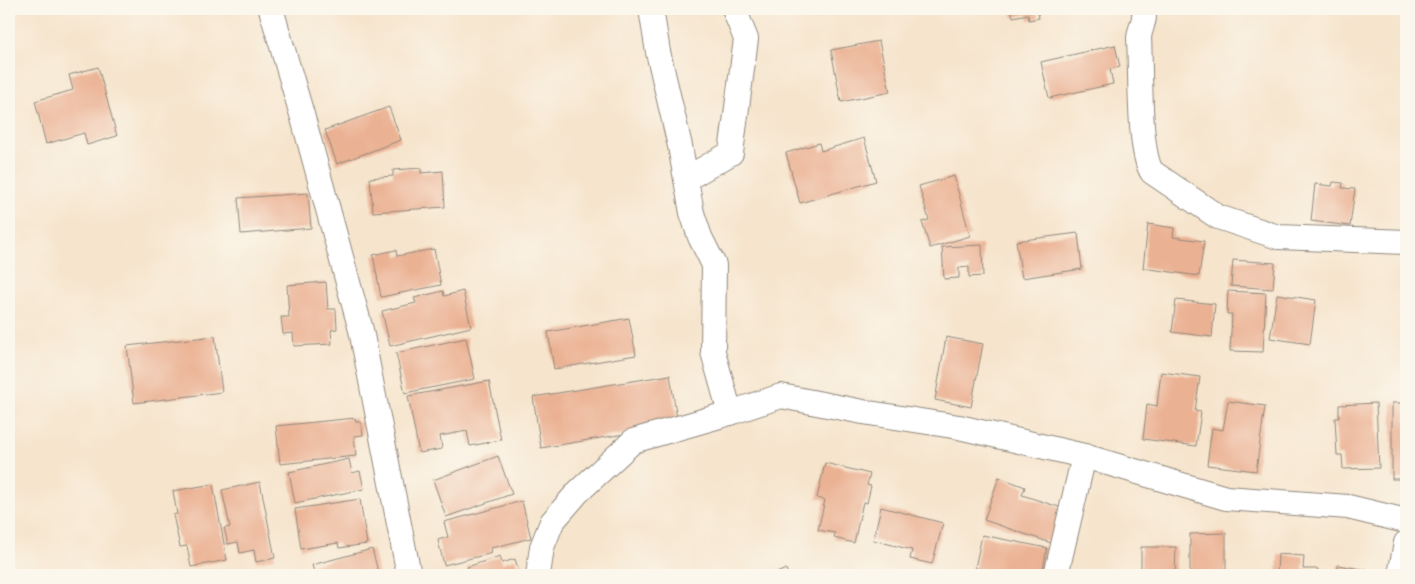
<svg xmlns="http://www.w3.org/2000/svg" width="1415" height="584" font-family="Itim,sans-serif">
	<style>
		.building { fill: #ebb193 }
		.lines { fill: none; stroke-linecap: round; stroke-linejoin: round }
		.minor-casing { stroke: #90887c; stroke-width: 26 }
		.minor { stroke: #fff; stroke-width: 24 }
	</style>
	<rect width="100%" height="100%" fill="#fbf7ec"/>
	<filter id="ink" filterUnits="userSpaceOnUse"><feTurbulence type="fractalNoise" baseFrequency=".02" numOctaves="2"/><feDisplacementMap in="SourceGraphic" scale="10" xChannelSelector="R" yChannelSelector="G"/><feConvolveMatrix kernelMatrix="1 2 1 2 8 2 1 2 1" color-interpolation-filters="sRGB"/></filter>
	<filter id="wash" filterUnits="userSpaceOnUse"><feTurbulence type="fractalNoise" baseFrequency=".0096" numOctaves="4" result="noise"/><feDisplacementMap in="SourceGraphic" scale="20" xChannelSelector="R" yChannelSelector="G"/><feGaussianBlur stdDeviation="1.12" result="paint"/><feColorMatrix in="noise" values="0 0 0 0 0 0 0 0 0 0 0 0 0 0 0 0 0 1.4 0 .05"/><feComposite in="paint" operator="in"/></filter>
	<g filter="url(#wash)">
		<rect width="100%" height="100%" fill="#f6e4cc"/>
		<g id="blocks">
			<!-- building -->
			<g class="building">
				<polygon points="1011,9 1037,9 1039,18 1029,20 1028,14 1013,17"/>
				<polygon points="879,41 890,92 841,102 831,50"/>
				<polygon points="1115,45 1120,67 1110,69 1113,84 1049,98 1041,62"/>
				<polygon points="98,67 117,136 87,145 84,133 46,144 35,101 73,90 69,75"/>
				<polygon points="389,107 401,140 337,164 325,130"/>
				<polygon points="864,138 876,181 800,203 786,153 819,143 821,151"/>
				<polygon points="421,168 421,173 443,171 445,207 373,212 370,178 393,176 393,170"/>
				<polygon points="954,176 970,236 930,248 922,222 929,220 919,186"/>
				<polygon points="1333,182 1343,183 1342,188 1355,189 1350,226 1311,221 1315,184 1332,186"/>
				<polygon points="308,193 311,228 241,234 238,198"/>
				<polygon points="1148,224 1174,228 1173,237 1204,241 1199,276 1143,268"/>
				<polygon points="1078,233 1082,269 1022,278 1016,241"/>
				<polygon points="982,245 983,276 969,277 969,267 959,268 959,278 944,279 942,247"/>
				<polygon points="434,249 441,285 381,297 373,255 396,250 397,256"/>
				<polygon points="1233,260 1275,263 1273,289 1231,286"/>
				<polygon points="326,282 328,309 336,309 337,329 331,330 332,344 294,346 293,333 283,334 281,317 289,317 287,285"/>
				<polygon points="443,291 444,296 463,291 471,327 390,346 382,311 416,303 414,298"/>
				<polygon points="1228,291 1266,293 1263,352 1230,351 1232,314 1227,314"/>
				<polygon points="1277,294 1316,300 1310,344 1270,338"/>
				<polygon points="1176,300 1215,304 1212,337 1172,332"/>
				<polygon points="629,318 636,355 554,369 548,332"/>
				<polygon points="1404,326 1406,326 1406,341 1402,340"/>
				<polygon points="215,336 222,392 134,403 127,346"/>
				<polygon points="946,337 983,344 971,407 935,400"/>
				<polygon points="466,338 475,379 405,393 396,353"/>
				<polygon points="1161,372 1200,377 1195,411 1201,412 1196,446 1143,439 1147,404 1157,406"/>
				<polygon points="670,375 678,425 541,448 533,397"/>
				<polygon points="489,381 501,440 470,446 467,431 440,436 442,449 419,453 408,396"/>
				<polygon points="1228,401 1265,406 1256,471 1207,465 1212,428 1223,430"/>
				<polygon points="1376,403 1379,468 1343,469 1342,455 1337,455 1335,418 1339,418 1339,405"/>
				<rect x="1392" y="403" width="14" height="76"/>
				<polygon points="355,418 356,422 361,422 363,435 354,436 356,456 280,464 276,426"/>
				<polygon points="498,456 512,494 446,517 433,480"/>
				<polygon points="349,459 352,473 360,471 364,489 295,503 289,472"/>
				<polygon points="825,463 870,474 867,485 871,486 867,503 863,502 854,543 834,538 835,533 818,530 825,500 817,498"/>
				<polygon points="999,477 1025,487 1022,495 1062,508 1051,543 984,520"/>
				<polygon points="260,482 275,558 256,562 254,550 240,553 238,542 228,544 224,528 230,527 222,490"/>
				<polygon points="213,484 227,560 191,567 187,546 180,547 173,515 177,514 173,491"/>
				<polygon points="360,499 367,544 339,548 338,543 301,549 295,509"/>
				<polygon points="522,501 531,538 491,548 492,553 444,565 438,540 448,537 444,522"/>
				<polygon points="881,507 943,523 932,564 910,559 912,550 873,540"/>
				<polygon points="1226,533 1226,575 1190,575 1190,534"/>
				<polygon points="982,535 1047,548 1042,575 1014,575 975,568"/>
				<polygon points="1141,547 1176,547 1175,575 1141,575"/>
				<polygon points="372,549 379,575 315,575 312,565"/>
				<polygon points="1278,554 1304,556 1303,569 1318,569 1318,575 1277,575"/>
				<polygon points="500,556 502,563 515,559 520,575 463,575 469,573 467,567"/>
				<polygon points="1338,565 1367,570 1366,575 1337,575"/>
				<polygon points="786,569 788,575 772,575"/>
			</g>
		</g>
	</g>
	<g filter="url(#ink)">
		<use href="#blocks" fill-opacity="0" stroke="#90887c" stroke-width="1"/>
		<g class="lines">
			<defs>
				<g id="minor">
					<polyline points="271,9 303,118 361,330 409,575"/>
					<polyline points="651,9 658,52 680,146 692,213 700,237 714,265 713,352 730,413"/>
					<path d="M1144,9C1146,22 1140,26 1139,38C1141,67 1138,152 1152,172L1218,217L1278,237L1406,242"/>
					<polyline points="686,179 731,153 746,39 734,9"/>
					<polyline points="538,575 542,547 552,522 578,492 633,441 730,413 781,396 863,412 959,427 1084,456 1226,498 1348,507 1406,521"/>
					<polyline points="1056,575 1084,456"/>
					<polyline points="1400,575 1406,543"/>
				</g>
			</defs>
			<!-- minor casing -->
			<use href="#minor" class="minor-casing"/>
			<!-- minor -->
			<use href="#minor" class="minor"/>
		</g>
	</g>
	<!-- margin -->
	<rect width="1415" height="584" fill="none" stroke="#fbf7ec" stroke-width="30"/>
</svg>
